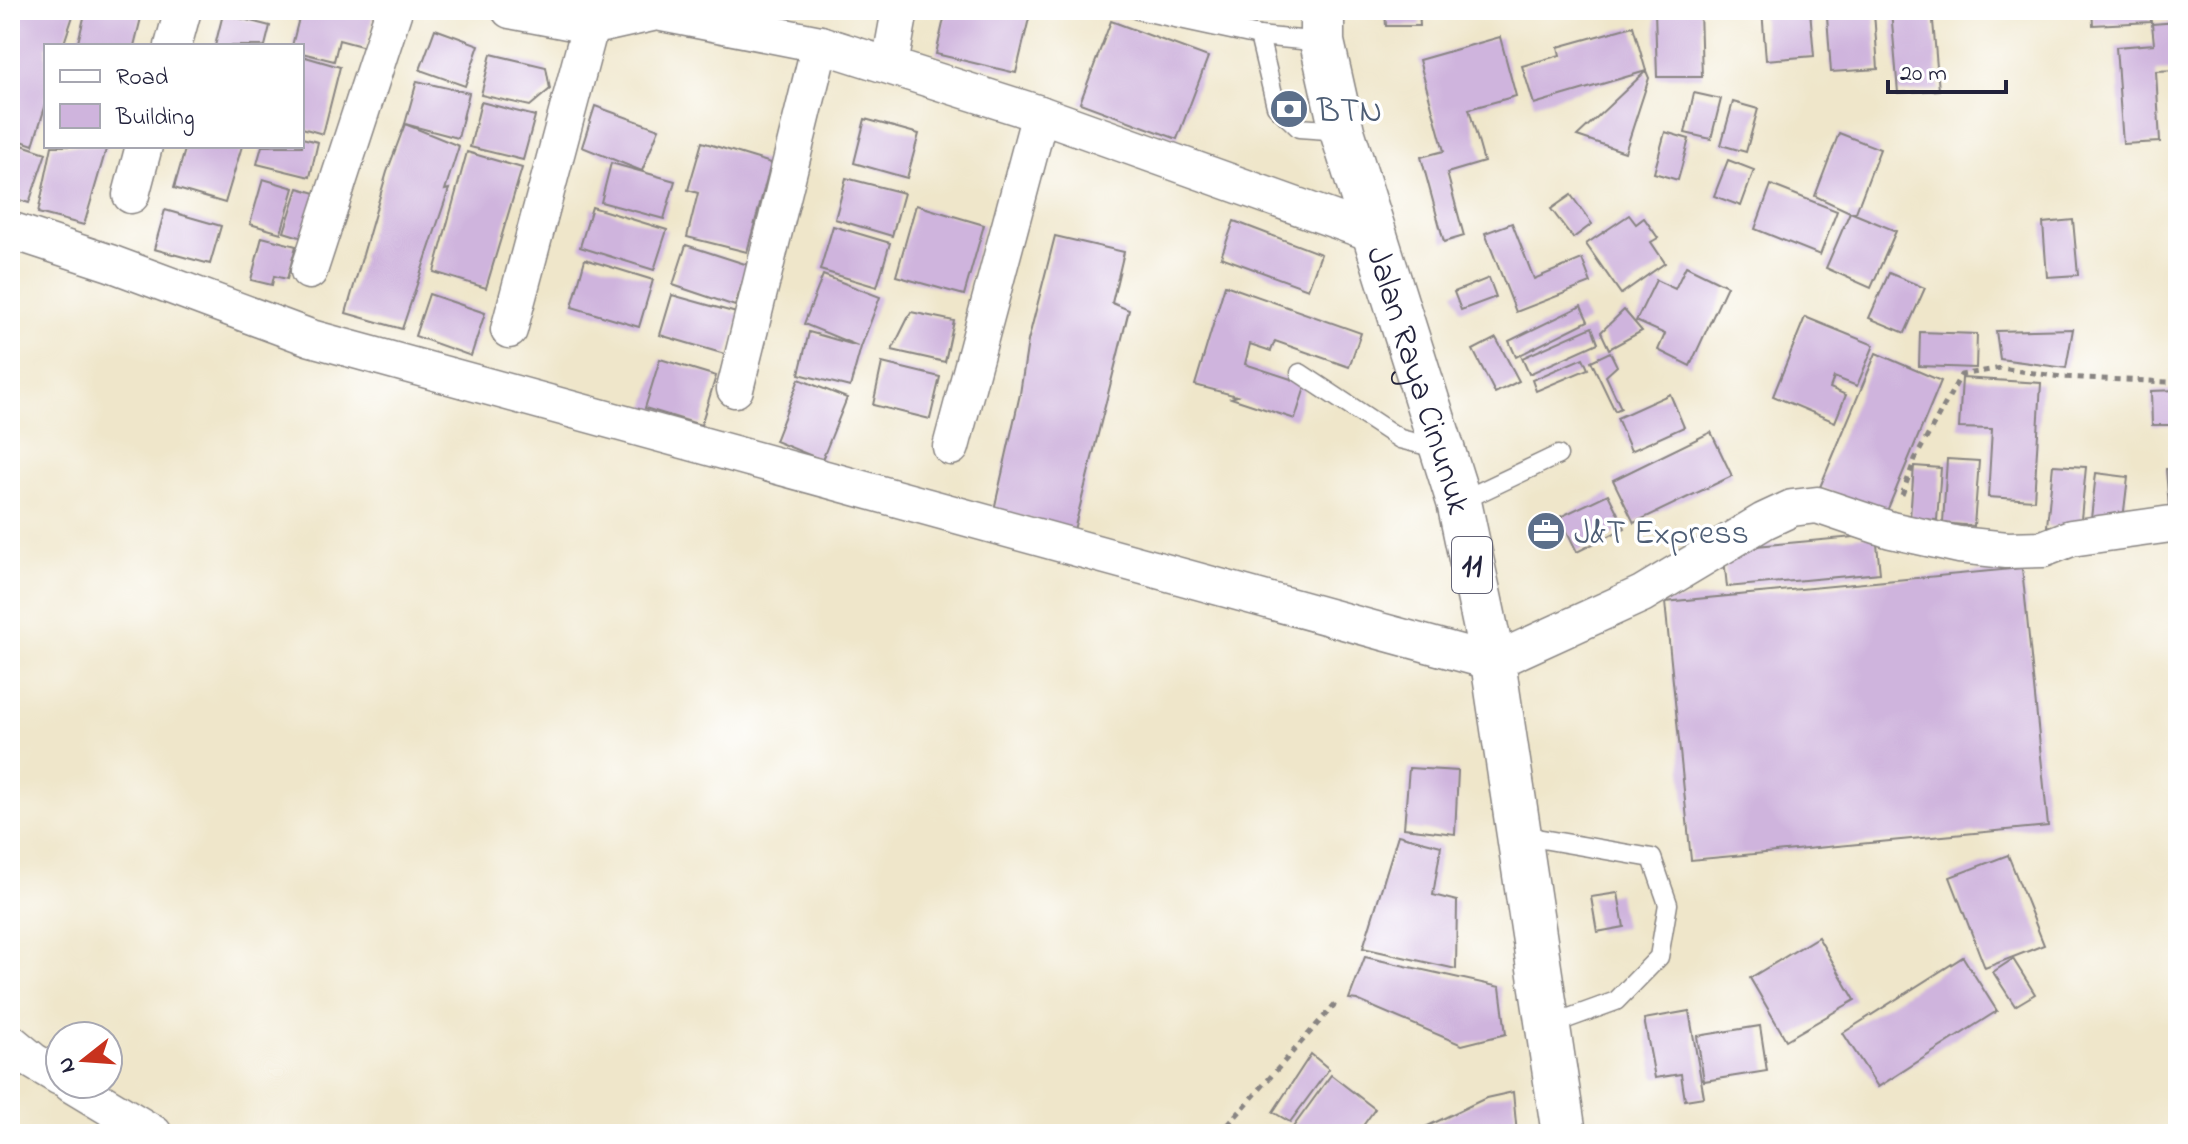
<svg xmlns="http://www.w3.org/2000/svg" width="2188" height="1144" font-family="'Indie Flower',sans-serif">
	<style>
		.building { fill: #cfb4dd }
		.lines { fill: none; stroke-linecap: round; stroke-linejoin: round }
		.service-casing { stroke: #888482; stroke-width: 21 }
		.minor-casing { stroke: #888482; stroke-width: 39 }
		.trunk-casing { stroke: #888482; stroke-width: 47 }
		.path { stroke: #888482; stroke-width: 5; stroke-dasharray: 6 6; stroke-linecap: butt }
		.service { stroke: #fff; stroke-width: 18 }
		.minor { stroke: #fff; stroke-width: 36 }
		.trunk { stroke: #fff; stroke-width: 44 }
		.labels { text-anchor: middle; stroke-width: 7; stroke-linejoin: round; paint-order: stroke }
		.shield { fill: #fff; stroke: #646476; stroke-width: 2 }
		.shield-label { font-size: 32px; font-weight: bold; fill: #22223b }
		.service-label { font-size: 34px; fill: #4e5e75; stroke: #fff; text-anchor: start }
		.street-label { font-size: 34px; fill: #22223b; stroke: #fff }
	</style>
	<rect width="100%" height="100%" fill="#fff"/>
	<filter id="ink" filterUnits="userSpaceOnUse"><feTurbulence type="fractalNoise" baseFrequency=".0125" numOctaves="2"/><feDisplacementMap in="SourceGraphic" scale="16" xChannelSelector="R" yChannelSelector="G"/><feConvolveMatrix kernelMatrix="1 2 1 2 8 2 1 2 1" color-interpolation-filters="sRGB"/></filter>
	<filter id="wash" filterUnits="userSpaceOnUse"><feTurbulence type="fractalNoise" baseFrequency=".006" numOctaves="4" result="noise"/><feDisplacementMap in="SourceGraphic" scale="32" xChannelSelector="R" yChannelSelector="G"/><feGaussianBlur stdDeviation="1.8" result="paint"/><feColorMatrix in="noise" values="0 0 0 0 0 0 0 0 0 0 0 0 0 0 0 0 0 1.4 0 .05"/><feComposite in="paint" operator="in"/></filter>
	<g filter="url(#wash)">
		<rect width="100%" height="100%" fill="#efe6ca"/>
		<g id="blocks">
			<!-- building -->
			<g class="building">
				<polygon points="10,10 75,10 63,46 46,46 46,104 33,145 10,137"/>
				<polygon points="86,10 143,10 134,46 77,46"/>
				<polygon points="226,10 259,10 255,21"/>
				<polygon points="301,10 374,10 365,47 339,40 334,61 302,53 302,46 292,46"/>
				<polygon points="946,10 1031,10 1016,73 936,54"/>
				<polygon points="1385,10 1419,10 1420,26 1386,26"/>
				<polygon points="1655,10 1700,10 1702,77 1657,77"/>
				<polygon points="1762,10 1810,10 1814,56 1766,60"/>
				<polygon points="1891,10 1932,10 1939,90 1898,93"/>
				<polygon points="2013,10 2044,10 2044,12 2013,14"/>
				<polygon points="2092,10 2150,10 2151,22 2093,25"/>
				<polygon points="1874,12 1878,69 1831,72 1827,16"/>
				<polygon points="223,14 270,26 265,46 215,46"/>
				<polygon points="1111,21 1208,57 1177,139 1080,103"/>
				<polygon points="2178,22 2178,70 2156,71 2160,142 2123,144 2116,47 2154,44 2152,24"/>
				<polygon points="1633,26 1646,71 1534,104 1522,66 1560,55 1558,47"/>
				<polygon points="435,29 479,45 465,86 420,70"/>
				<polygon points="1500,37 1516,96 1469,109 1484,162 1447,173 1464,236 1444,242 1421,157 1444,151 1419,60"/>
				<polygon points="491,54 546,67 550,89 530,106 481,95"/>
				<polygon points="302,56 340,67 323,134 302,128"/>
				<polygon points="1646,71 1649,78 1625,152 1577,136"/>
				<polygon points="417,81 469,93 458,138 405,124"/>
				<polygon points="1694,93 1721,99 1711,139 1685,133"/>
				<polygon points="481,102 535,116 523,160 470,147"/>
				<polygon points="1733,102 1758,109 1746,152 1721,145"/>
				<polygon points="595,106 659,129 642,171 582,147"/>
				<polygon points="865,119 919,134 907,178 854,163"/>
				<polygon points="405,124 459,146 445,190 449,189 402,329 346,313 387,172"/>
				<polygon points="1665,132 1689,139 1678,180 1654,173"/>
				<polygon points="1839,133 1880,149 1856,212 1850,212 1896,231 1871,288 1826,268 1850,212 1815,196"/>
				<polygon points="302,138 318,142 310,177 257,164 262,146 302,146"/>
				<polygon points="10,141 46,153 29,203 10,197"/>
				<polygon points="702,142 771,163 747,252 687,237 698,193 688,190"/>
				<polygon points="52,146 107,146 84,225 38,213"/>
				<polygon points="186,146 242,146 225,203 174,188"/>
				<polygon points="467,152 522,168 486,288 434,272"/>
				<polygon points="1728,160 1754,170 1741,206 1714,196"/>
				<polygon points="611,163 675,181 664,219 601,202"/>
				<polygon points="846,178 904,193 892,236 835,219"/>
				<polygon points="263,179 294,188 281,233 250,224"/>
				<polygon points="1771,185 1837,211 1820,255 1755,229"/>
				<polygon points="298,188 329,197 316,242 284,232"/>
				<polygon points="1571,195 1592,224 1573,238 1551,209"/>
				<polygon points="916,205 984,225 964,295 896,276"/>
				<polygon points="592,207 667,230 654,270 580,247"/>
				<polygon points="165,210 221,226 210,264 154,249"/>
				<polygon points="1629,215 1636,224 1644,218 1658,238 1651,242 1665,263 1621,294 1586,244"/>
				<polygon points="2073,220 2078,275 2047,277 2043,223"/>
				<polygon points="1234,221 1321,254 1308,289 1221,257"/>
				<polygon points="1512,223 1534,279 1582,259 1591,283 1516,312 1485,233"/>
				<polygon points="833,226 890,243 877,287 820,270"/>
				<polygon points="1055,236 1124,252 1112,303 1129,310 1074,530 994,510 1020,394 1028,341"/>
				<polygon points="262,237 296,246 287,279 274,276 272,285 251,280"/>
				<polygon points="686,245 748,265 735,306 673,285"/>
				<polygon points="585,259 653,280 639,327 572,307"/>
				<polygon points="1686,266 1727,286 1690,366 1658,350 1665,334 1636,321 1656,280 1675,289"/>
				<polygon points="1889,273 1925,288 1905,333 1869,318"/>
				<polygon points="823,275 880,297 861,347 850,387 799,374 809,332 858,346 804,324"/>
				<polygon points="1489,278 1496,297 1461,310 1454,292"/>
				<polygon points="1225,285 1361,333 1349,367 1275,341 1271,351 1250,344 1245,364 1306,384 1295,419 1231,398 1237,396 1195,385"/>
				<polygon points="429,294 485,313 471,356 415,336"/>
				<polygon points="672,295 740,314 728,355 660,335"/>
				<polygon points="1581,306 1588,321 1516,357 1509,341"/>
				<polygon points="1624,310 1642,331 1609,349 1601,332"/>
				<polygon points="911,312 954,321 945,362 892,350"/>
				<polygon points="1805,317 1874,345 1857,386 1834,377 1830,388 1846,395 1835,422 1773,396"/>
				<polygon points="1592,327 1598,343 1529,374 1522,358"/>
				<polygon points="2073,329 2066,368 2000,359 1996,331"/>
				<polygon points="1920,332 1977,334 1976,368 1919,366"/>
				<polygon points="1496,338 1519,381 1495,393 1473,350"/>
				<polygon points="1610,352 1617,366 1606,376 1621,408 1615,411 1591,361"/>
				<polygon points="1876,353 1941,381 1885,516 1820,487"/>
				<polygon points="1583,358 1588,369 1536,391 1532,380"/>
				<polygon points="660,359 716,376 701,425 645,408"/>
				<polygon points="882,363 940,377 930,419 873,405"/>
				<polygon points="1962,378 2041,383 2034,500 1988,497 1992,429 1959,428"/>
				<polygon points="799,379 847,398 822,460 775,441"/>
				<polygon points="2178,390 2178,425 2152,425 2151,391"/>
				<polygon points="1670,394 1684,427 1631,451 1617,418"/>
				<polygon points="1711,432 1732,476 1634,523 1613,480"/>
				<polygon points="1947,459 1979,461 1974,526 1943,523"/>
				<polygon points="2053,465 2086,467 2080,529 2047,526"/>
				<polygon points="1914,466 1941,468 1937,520 1910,518"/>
				<polygon points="2166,469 2178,469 2178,507 2169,508"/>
				<polygon points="2096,473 2128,477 2123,519 2090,528"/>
				<polygon points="1608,494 1625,528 1577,552 1560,517"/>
				<polygon points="1876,535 1880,573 1727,587 1723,549"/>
				<polygon points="2022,568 2048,826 1691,860 1665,602"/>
				<polygon points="1409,768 1458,771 1455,834 1404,828"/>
				<polygon points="1398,835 1441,846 1433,895 1457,901 1456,969 1363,948"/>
				<polygon points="2008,855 2044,945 1985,968 1950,877"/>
				<polygon points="1618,893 1624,927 1597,932 1591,897"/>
				<polygon points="1818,937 1855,1000 1786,1040 1750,978"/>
				<polygon points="1365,957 1500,987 1506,1034 1462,1045 1357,1000 1349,999"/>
				<polygon points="1963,957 1997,1011 1878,1087 1843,1033"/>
				<polygon points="2013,959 2035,994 2015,1006 1993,972"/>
				<polygon points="1689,1011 1704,1097 1685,1100 1681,1074 1655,1078 1644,1019"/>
				<polygon points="1760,1026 1767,1071 1704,1081 1697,1036"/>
				<polygon points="1311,1054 1329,1069 1290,1122 1273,1112"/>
				<polygon points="1331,1075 1375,1109 1357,1134 1288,1134"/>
				<polygon points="1513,1092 1517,1134 1411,1134 1486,1098"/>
			</g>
		</g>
	</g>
	<g filter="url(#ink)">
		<use href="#blocks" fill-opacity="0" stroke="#888482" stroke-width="2"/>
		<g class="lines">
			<defs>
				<g id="service">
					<polyline points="1138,10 1259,36 1322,42"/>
					<polyline points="1259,36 1276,106 1299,128 1341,131"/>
					<polyline points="1300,373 1400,439 1440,449"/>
					<polyline points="1459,502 1558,455"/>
					<polyline points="1519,835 1652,858 1668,904 1659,957 1616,1001 1547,1026"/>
				</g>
				<g id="minor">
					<polyline points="510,10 573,22 603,24 657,12 820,44 1040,114 1372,233"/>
					<polyline points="173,46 183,10"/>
					<polyline points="890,65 900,10"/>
					<polyline points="131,195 144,146"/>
					<polyline points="10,230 110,263 311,338 1493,662 1642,594 1764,521 1792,508 1817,505 1891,530 1959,545 2007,550 2043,549 2071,538 2178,523"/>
					<polyline points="309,271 394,10"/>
					<polyline points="509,330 591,23"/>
					<polyline points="735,389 820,44"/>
					<polyline points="951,447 1040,114"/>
					<polyline points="10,1042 33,1061 60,1077"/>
					<polyline points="71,1084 154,1134"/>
				</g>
				<g id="trunk">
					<path id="s1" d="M1322,10V42L1342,131L1459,502L1493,662L1564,1134"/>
				</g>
			</defs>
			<!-- service casing -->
			<use href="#service" class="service-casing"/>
			<!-- minor casing -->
			<use href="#minor" class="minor-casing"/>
			<!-- trunk casing -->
			<use href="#trunk" class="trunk-casing"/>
			<!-- path -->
			<g class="path">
				<polyline points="1902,495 1915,459 1961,375 2001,368 2061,377 2169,382 2178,376"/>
				<polyline points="1220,1134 1335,1004"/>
			</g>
			<!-- service -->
			<use href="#service" class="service"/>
			<!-- minor -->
			<use href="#minor" class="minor"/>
			<!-- trunk -->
			<use href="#trunk" class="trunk"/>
		</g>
	</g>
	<!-- icons -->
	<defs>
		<symbol id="bank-disc" viewBox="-11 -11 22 22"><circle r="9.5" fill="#5c6f8a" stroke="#fff"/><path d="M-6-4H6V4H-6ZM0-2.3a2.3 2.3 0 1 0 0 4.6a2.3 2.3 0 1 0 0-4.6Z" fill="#fff"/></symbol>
		<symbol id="office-disc" viewBox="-11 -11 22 22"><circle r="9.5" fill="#5c6f8a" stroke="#fff"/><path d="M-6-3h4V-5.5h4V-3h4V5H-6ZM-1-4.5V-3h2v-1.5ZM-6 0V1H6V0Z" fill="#fff"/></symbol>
	</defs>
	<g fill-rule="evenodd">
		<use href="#bank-disc" x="1267" y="87" width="44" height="44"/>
		<use href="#office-disc" x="1524" y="509" width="44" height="44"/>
	</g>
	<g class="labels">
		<!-- shield labels -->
		<rect class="shield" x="1452" y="537" width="40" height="56" rx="6"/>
		<g class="shield-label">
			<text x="1472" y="576">11</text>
		</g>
		<!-- service labels -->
		<g class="service-label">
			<text x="1317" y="121">BTN</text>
			<text x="1574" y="543">J&amp;T Express</text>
		</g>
		<!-- street labels -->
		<g class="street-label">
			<text dy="12" stroke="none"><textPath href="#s1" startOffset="384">Jalan Raya Cinunuk</textPath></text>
		</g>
	</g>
	<!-- margin -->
	<rect width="2188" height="1144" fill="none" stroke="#fff" stroke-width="40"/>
	<!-- legend -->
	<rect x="44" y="44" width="260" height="104" fill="#ffffff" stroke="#a7a7b1" stroke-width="2"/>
	<rect x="60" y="70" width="40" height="12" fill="#ffffff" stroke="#a7a7b1" stroke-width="2"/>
	<text x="116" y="84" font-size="24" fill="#22223b">Road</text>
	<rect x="60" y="104" width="40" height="24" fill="#cfb4dd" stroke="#a7a7b1" stroke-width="2"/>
	<text x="116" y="124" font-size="24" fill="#22223b">Building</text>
	<!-- north arrow -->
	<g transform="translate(84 1060) rotate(253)"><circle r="38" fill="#ffffff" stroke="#a7a7b1" stroke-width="2"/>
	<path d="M0-6L14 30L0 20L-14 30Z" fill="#c8321e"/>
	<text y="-12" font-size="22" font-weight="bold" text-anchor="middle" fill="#22223b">N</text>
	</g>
	<!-- scale -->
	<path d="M1888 80v12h118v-12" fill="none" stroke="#22223b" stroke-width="4"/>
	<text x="1900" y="80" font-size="24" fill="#22223b" stroke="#ffffff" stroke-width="6" paint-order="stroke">20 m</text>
</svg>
